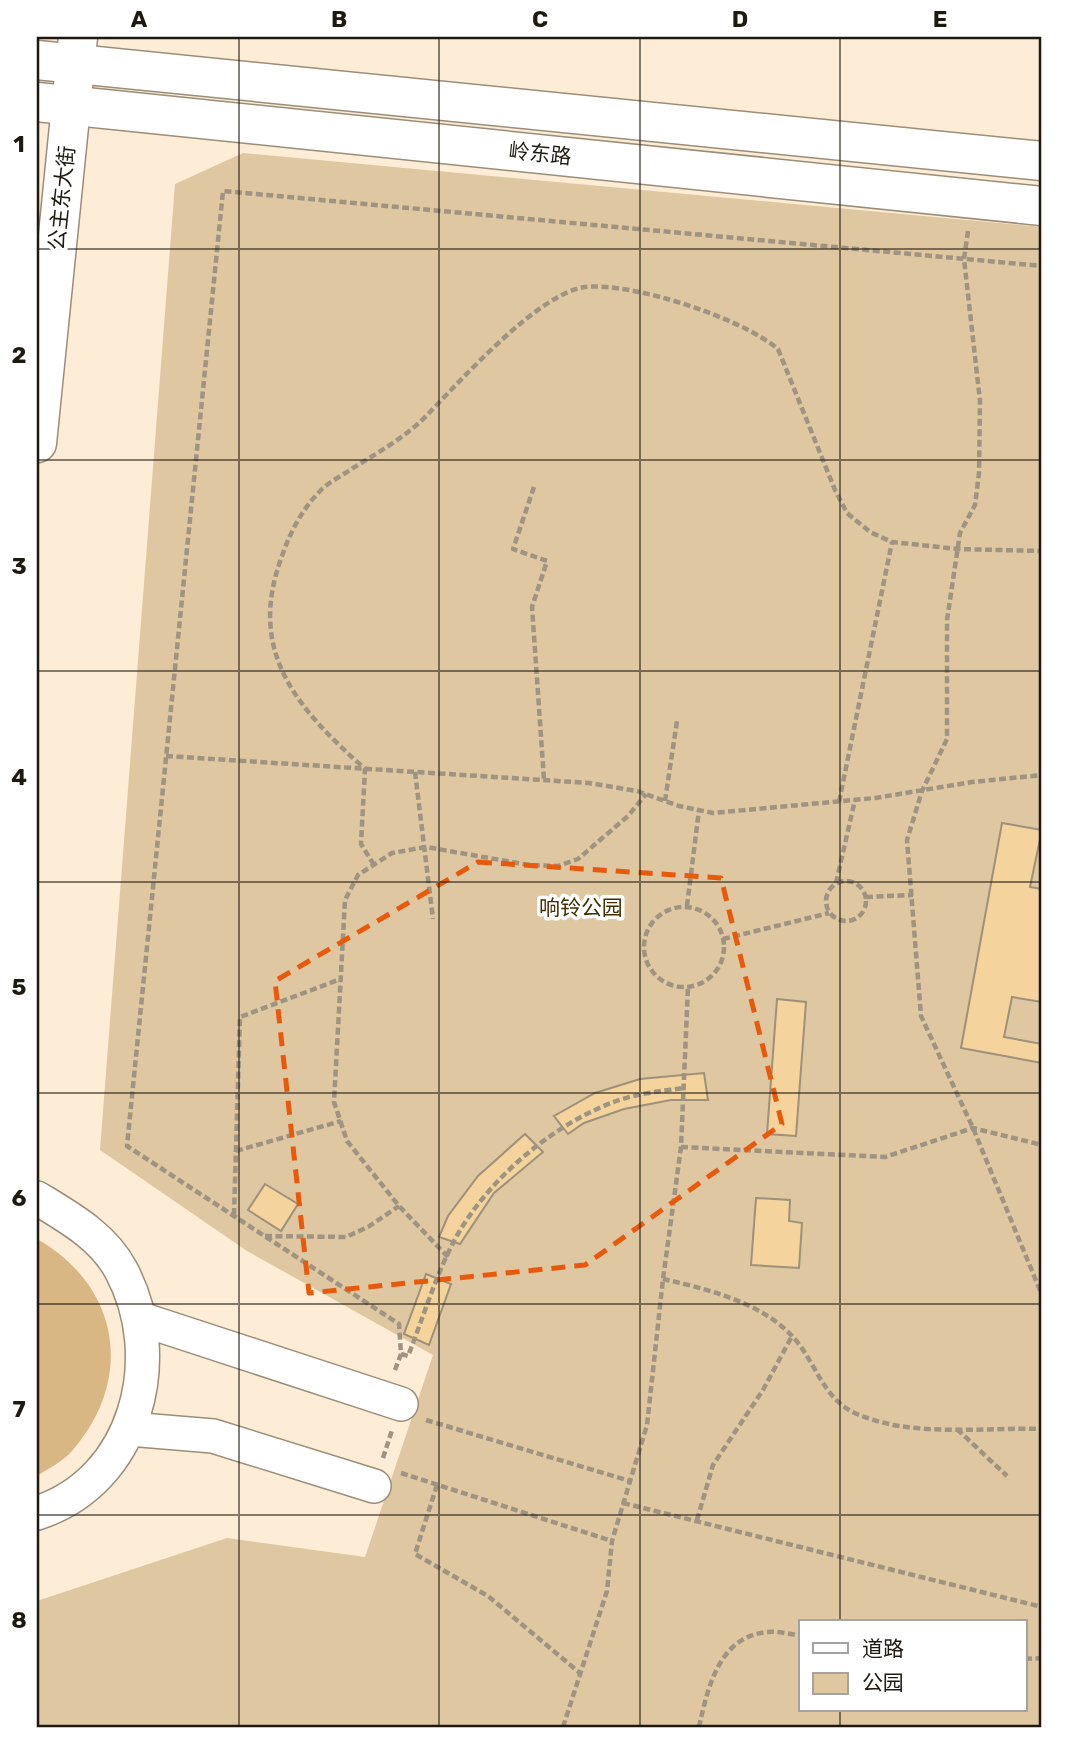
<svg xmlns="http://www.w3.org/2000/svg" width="1079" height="1764" font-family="Rubik,'Noto Sans SC',sans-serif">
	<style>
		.green { fill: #dfc7a1; fill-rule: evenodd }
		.forest { fill: #d8b783 }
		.building { fill: #f4d39d; stroke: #9e907a; stroke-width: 2 }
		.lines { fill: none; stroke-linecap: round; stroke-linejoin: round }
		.minor-casing { stroke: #9b8d77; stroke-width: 36 }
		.major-casing { stroke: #9b8d77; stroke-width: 41 }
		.path { stroke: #9f9382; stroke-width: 4.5; stroke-dasharray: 7 3.5; stroke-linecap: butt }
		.minor { stroke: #fff; stroke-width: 33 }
		.major { stroke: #fff; stroke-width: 38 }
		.marked { fill: none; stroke: #e8590c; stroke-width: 5; stroke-dasharray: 14 9; stroke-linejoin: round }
		.grid { fill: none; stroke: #1f1a11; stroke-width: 2; stroke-opacity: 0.55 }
		.labels { text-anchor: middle; stroke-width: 7; stroke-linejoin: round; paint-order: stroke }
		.street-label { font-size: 21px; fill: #1f1a11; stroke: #fff }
		.park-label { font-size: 21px; fill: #422c00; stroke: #fff }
		.neatline { fill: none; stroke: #1f1a11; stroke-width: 2.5 }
		.grid-label { font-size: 23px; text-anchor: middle; font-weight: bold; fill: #1f1a11 }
	</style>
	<rect width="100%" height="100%" fill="#fdedd6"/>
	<!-- green -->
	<path class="green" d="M243,153L1042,227V1727H37V1601L227,1538L365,1557L433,1355L247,1251L100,1150L175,184ZM801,1622H1025V1710H801Z"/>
	<!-- forest -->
	<path class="forest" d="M37,1239C120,1286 135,1379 72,1451C63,1461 48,1469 37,1476Z"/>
	<!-- building -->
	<g class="building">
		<polygon points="1002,823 1042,830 1030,887 1042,889 1042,1002 1012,997 1004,1037 1042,1044 1042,1063 961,1048"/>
		<polygon points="777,999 806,1002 796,1136 767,1134"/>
		<polygon points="704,1073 708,1100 671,1100 624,1109 584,1123 568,1134 554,1116 595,1093 640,1079"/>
		<polygon points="525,1134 543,1152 494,1193 460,1244 439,1237 448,1216 478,1176"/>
		<polygon points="265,1184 298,1204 281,1231 248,1210"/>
		<polygon points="756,1198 790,1200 789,1221 802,1223 799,1268 751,1265"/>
		<polygon points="426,1274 451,1284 429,1345 404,1334"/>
	</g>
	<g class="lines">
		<defs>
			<g id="minor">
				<path d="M37,1198C68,1217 103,1236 121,1270C168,1357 137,1481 37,1513"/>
				<polyline points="141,1319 401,1404"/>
				<polyline points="129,1429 213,1436 374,1486"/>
			</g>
			<g id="major">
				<polyline points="37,60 1042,161"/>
				<polyline points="37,102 1042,206"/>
				<polyline points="37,443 78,37"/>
			</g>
		</defs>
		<!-- minor casing -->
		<use href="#minor" class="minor-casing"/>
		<!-- major casing -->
		<use href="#major" class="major-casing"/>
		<!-- path -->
		<g class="path">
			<polyline points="968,231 964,259 980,401 979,473 975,505 960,533 947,620 947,739 922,791 907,840 921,1016 973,1128 1042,1295"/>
			<polyline points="534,487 513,549 547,561 532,607 544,780"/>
			<polyline points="166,756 589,783 637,791 679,806 713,813 875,798 972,782 1042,775"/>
			<polyline points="415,772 433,919"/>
			<polyline points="665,801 677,721"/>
			<polyline points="839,802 892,542"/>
			<path d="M374,865L361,844L365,769C297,708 246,652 282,556C291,530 303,508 322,489C331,481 343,475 353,468C379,452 409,435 430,412C462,379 539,293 585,287C633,282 741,318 778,349L835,490L847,513L870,532L892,542L958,549L1042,551"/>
			<circle cx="846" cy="901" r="20"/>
			<polyline points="836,883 855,800"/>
			<polyline points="866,897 913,895"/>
			<polyline points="687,906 699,810"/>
			<circle cx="684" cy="947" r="40"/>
			<polyline points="723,939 829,913"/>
			<polyline points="681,1147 885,1157 973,1128 1042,1145"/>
			<polyline points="236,1151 341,1121"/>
			<polyline points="234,1215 240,1017 338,980"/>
			<polyline points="265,1236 346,1237 368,1227 399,1206"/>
			<polyline points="448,1257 399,1206 347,1141 334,1102 345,900 358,875 392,853 426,847 529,865 558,866 578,859 628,816 646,794"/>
			<path d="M663,1279C707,1289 761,1302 793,1337C816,1362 823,1400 857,1414C913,1438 983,1427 1042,1429"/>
			<path d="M401,1354L408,1356C424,1316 437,1270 459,1232C492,1177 550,1127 611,1103C633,1094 661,1091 684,1088"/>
			<polyline points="395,1370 401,1354 399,1324 127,1146 223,191 1042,266"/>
			<polyline points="426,1420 630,1481"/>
			<polyline points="957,1429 1007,1476"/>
			<polyline points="383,1458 392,1430"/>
			<polyline points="401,1473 612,1541"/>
			<polyline points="437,1485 415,1554 488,1596 580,1673"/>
			<polyline points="623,1503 1042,1607"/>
			<polyline points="697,1520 713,1465 763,1390 792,1336"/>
			<polyline points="1025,1659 1042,1658"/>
			<polyline points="563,1727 607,1591 612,1541 647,1425 663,1279 681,1147 688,987"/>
			<path d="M699,1727C708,1687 719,1636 768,1632C778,1631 790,1634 801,1636"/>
		</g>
		<!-- minor -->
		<use href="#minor" class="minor"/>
		<!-- major -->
		<use href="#major" class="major"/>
	</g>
	<!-- marked area -->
	<path class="marked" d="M478,862L721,878L782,1124L585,1265L309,1293L275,981Z"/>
	<!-- grid -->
	<path class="grid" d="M239,37V1727M439,37V1727M640,37V1727M840,37V1622M37,249H1042M37,460H1042M37,671H1042M37,882H1042M37,1093H1042M37,1304H1042M37,1515H1042M840,1710V1727"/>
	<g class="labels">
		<!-- street labels -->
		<g class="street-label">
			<text transform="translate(540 154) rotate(6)" y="7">岭东路</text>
			<text transform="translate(62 198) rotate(-84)" y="7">公主东大街</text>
		</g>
		<!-- park labels -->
		<g class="park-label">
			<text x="581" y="915">响铃公园</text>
		</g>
	</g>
	<!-- border -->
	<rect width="1079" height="1764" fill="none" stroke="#ffffff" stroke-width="77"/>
	<!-- legend -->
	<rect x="799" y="1620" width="228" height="91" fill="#ffffff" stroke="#a5a3a0" stroke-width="2"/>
	<rect x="813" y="1643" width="35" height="10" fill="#ffffff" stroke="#a5a3a0" stroke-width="2"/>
	<text x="862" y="1656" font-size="21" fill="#1f1a11">道路</text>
	<rect x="813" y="1673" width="35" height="21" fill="#dfc7a1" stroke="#a5a3a0" stroke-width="2"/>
	<text x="862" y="1690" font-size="21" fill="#1f1a11">公园</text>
	<rect x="38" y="38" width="1002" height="1688" class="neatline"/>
	<g class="grid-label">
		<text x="139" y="27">A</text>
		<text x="339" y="27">B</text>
		<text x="540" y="27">C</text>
		<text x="740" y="27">D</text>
		<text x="940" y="27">E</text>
		<text x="19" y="152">1</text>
		<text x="19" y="363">2</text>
		<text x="19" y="574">3</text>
		<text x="19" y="785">4</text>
		<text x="19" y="995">5</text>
		<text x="19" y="1206">6</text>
		<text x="19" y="1417">7</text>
		<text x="19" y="1628">8</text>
	</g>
</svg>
